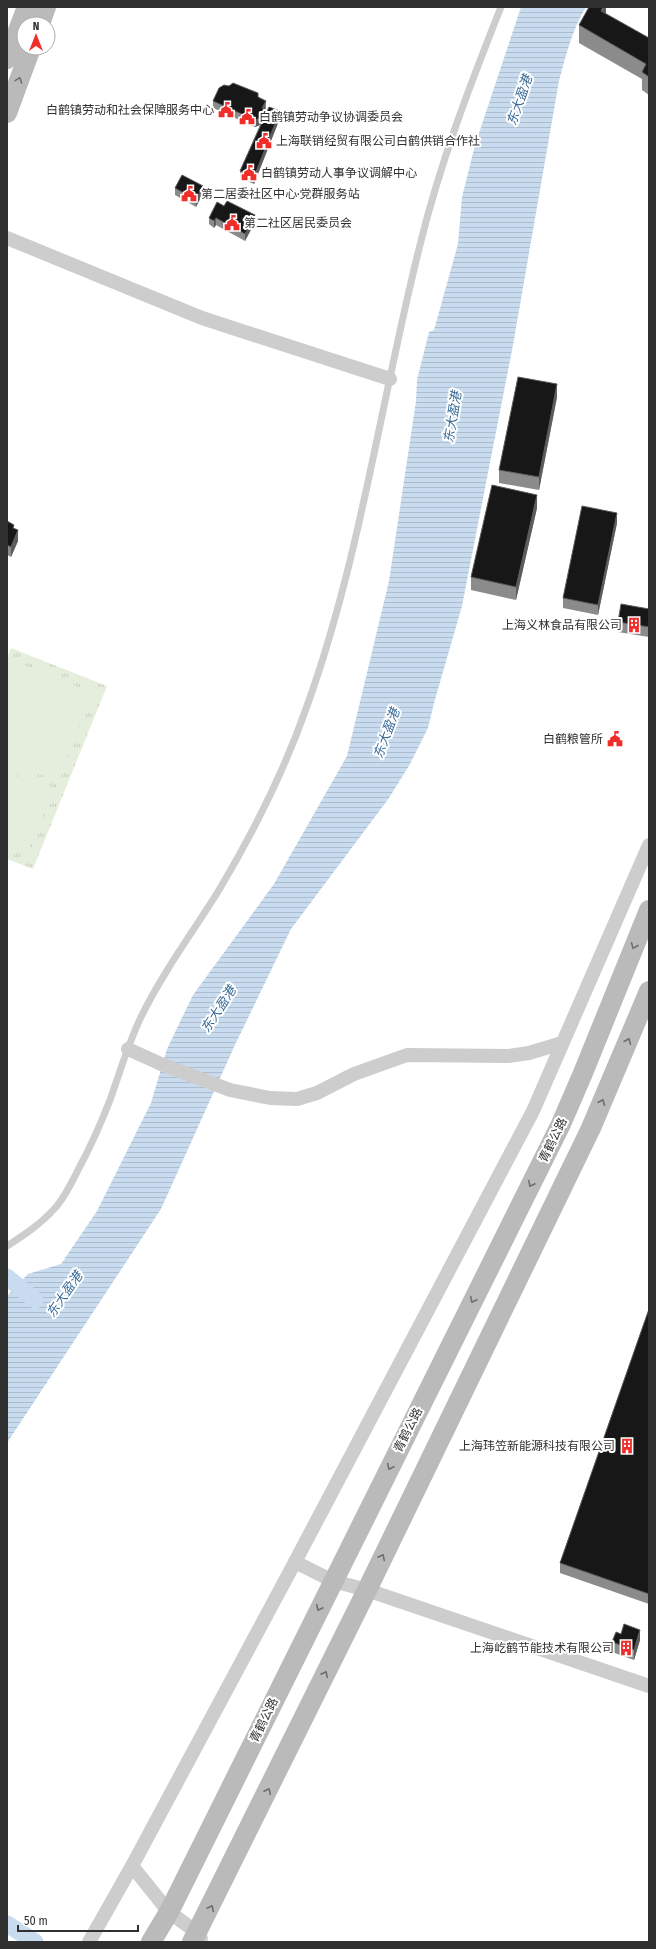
<svg xmlns="http://www.w3.org/2000/svg" width="656" height="1949" font-family="'Fira Sans Condensed','Noto Sans SC',sans-serif">
	<style>
		.park { fill: url(#park-tufts) }
		.garden { fill: #e5eedd }
		.water { fill: url(#water-rules) }
		.lines { fill: none; stroke-linecap: round; stroke-linejoin: round }
		.canal { stroke: #c9dcef; stroke-width: 17 }
		.service { stroke: #cdcdcd; stroke-width: 7 }
		.minor { stroke: #cdcdcd; stroke-width: 14 }
		.secondary { stroke: #bababa; stroke-width: 20 }
		.wall { fill: #8b8b8b }
		.shaded-wall { fill: #5d5d5d }
		.building { fill: #171717; stroke: #5d5d5d }
		.oneway { stroke: #6e6e6e }
		.labels { text-anchor: middle; stroke-width: 4; stroke-linejoin: round; paint-order: stroke }
		.poi-label { font-size: 12px; fill: #303030; stroke: #fff; text-anchor: end }
		.street-label { font-size: 12px; fill: #303030; stroke: #fff }
		.water-label { font-size: 13px; font-style: italic; fill: #386a98; stroke: #fff }
	</style>
	<defs>
		<pattern id="park-tufts" width="24" height="20" patternUnits="userSpaceOnUse"><rect width="24" height="20" fill="#e5eedd"/><path d="M3 7l-1-3M5 7V3M7 7l1-3M15 17l-1-3M17 17v-4M19 17l1-3" fill="none" stroke="#c5ccbe"/></pattern>
		<pattern id="water-rules" width="6" height="5" patternUnits="userSpaceOnUse"><rect width="6" height="5" fill="#c9dcef"/><path d="M0 2.5h6" fill="none" stroke="#adbdcd"/></pattern>
	</defs>
	<rect width="100%" height="100%" fill="#fff"/>
	<!-- park -->
	<polygon class="park" points="11,648 107,686 33,869 7,859 7,659"/>
	<!-- garden -->
	<g class="garden">
		<polygon points="19,663 93,693 57,781 7,761 7,692"/>
		<polygon points="7,769 18,773 7,799"/>
		<polygon points="19,774 54,788 28,851 7,842 7,803"/>
	</g>
	<!-- water -->
	<path class="water" d="M521,7H586C572,30 566,55 559,81L513,345L462,606L434,703L428,728L410,764L389,798L291,929L234,1047L161,1209L7,1443V1296L28,1274L61,1264L97,1211L151,1103L167,1049L193,995L274,884L347,756L389,581L416,401L417,380L429,332L434,330L458,244L462,197L475,145Z"/>
	<g class="lines">
		<!-- canal -->
		<g class="canal">
			<polyline points="7,1277 35,1300"/>
			<polyline points="7,1924 35,1942"/>
		</g>
		<!-- service -->
		<path class="service" d="M7,1246C24,1235 41,1224 55,1208C65,1197 72,1182 79,1168C91,1146 101,1123 110,1100C120,1072 128,1044 141,1017C163,972 193,932 219,890C253,833 285,769 307,706C361,556 381,399 420,245C440,163 470,85 501,7"/>
		<!-- minor -->
		<g class="minor">
			<polyline points="7,238 202,318 390,379"/>
			<polyline points="128,1049 161,1064 230,1090 270,1098 297,1099 317,1093 354,1074 407,1055 508,1056 529,1053 562,1043"/>
			<polyline points="295,1562 333,1581 367,1590 649,1686"/>
			<polyline points="132,1866 169,1912 198,1933 201,1939"/>
			<polyline points="89,1942 132,1866 295,1562 533,1111 649,845"/>
		</g>
		<!-- secondary -->
		<g class="secondary">
			<polyline points="40,24 46,7"/>
			<polyline points="7,59 27,7"/>
			<polyline points="7,113 31,48"/>
			<polyline points="151,1942 169,1912 561,1124 583,1073 649,910"/>
			<polyline points="192,1942 367,1590 591,1128 649,991"/>
		</g>
	</g>
	<!-- wall -->
	<g class="wall">
		<polygon points="606,7 606,14 649,38 649,95 642,90 642,79 579,43 579,25"/>
		<polygon points="258,97 266,108 265,110 265,115 280,118 254,184 240,178 240,171 260,125 255,127 213,108 213,101"/>
		<polygon points="175,188 203,193 196,207 175,195"/>
		<polygon points="209,218 255,222 245,241 216,225 214,228 209,224"/>
		<polygon points="557,397 539,490 499,483 499,470"/>
		<polygon points="537,508 516,600 471,590 471,577"/>
		<polygon points="7,521 14,528 18,541 11,557 7,555"/>
		<polygon points="617,523 598,615 563,608 563,598"/>
		<polygon points="649,609 649,637 618,632 618,622"/>
		<polygon points="649,1309 649,1604 560,1573 560,1563"/>
		<polygon points="640,1640 634,1660 612,1652 612,1642"/>
	</g>
	<!-- shaded-wall -->
	<g class="shaded-wall">
		<polygon points="603,7 606,7 606,19 601,11"/>
		<polygon points="266,101 265,116 260,125 255,127 255,120"/>
		<polygon points="280,111 280,118 254,184 254,177"/>
		<polygon points="203,186 203,193 196,207 196,200"/>
		<polygon points="255,215 255,222 245,241 245,234"/>
		<polygon points="216,218 216,225 214,228 214,221"/>
		<polygon points="557,384 557,397 539,490 539,477"/>
		<polygon points="537,495 537,508 516,600 516,587"/>
		<polygon points="617,513 617,523 598,615 598,605"/>
		<polygon points="18,530 18,541 11,557 11,547"/>
		<polygon points="640,1630 640,1640 634,1660 634,1650"/>
	</g>
	<!-- building -->
	<g class="building">
		<polygon points="589,7 603,7 601,11 649,38 649,77 642,72 646,64 579,25"/>
		<polygon points="233,83 258,93 258,97 266,101 262,108 265,109 260,118 255,120 213,101 219,88 224,85 229,86"/>
		<polygon points="269,107 280,111 254,177 240,171"/>
		<polygon points="182,175 203,186 196,200 175,188"/>
		<polygon points="227,201 255,215 245,234 216,218 214,221 209,218 217,202 224,206"/>
		<polygon points="518,377 557,384 539,477 499,470"/>
		<polygon points="492,485 537,495 516,587 471,577"/>
		<polygon points="582,506 617,513 598,605 563,598"/>
		<polygon points="7,521 14,525 13,528 18,530 11,547 7,545"/>
		<polygon points="621,604 649,609 649,627 618,622"/>
		<polygon points="649,1309 649,1594 560,1563"/>
		<polygon points="624,1624 640,1630 634,1650 612,1642 616,1632 621,1634"/>
	</g>
	<!-- one-way arrows -->
	<defs><path id="oneway-chevron" d="M-2-3.5L2.5 0L-2 3.5" fill="none" stroke-width="1.6" stroke-linecap="round" stroke-linejoin="round"/></defs>
	<g class="oneway">
		<use href="#oneway-chevron" transform="translate(19 80) rotate(-70)"/>
		<use href="#oneway-chevron" transform="translate(634 946) rotate(112)"/>
		<use href="#oneway-chevron" transform="translate(628 1041) rotate(-67)"/>
		<use href="#oneway-chevron" transform="translate(602 1102) rotate(-67)"/>
		<use href="#oneway-chevron" transform="translate(531 1184) rotate(117)"/>
		<use href="#oneway-chevron" transform="translate(473 1300) rotate(117)"/>
		<use href="#oneway-chevron" transform="translate(390 1467) rotate(117)"/>
		<use href="#oneway-chevron" transform="translate(382 1557) rotate(-64)"/>
		<use href="#oneway-chevron" transform="translate(319 1608) rotate(116)"/>
		<use href="#oneway-chevron" transform="translate(325 1674) rotate(-64)"/>
		<use href="#oneway-chevron" transform="translate(268 1791) rotate(-64)"/>
		<use href="#oneway-chevron" transform="translate(211 1908) rotate(-64)"/>
	</g>
	<!-- icons -->
	<defs>
		<symbol id="civic-bare" viewBox="-9 -9 18 18"><path d="M-.6-6.5H3V-4.5H.6V-3L4-1V1h2V6H-6V1h2V-1L-.6-3ZM-1.2 2.5V6h2.4V2.5Z" fill="#f12d29" stroke="#fff" stroke-width="2.5" paint-order="stroke"/></symbol>
		<symbol id="building-bare" viewBox="-9 -9 18 18"><path d="M-4-6H4V6H1V3H-1V6H-4ZM-2.5-4.3h1.7v1.8h-1.7ZM.8-4.3h1.7v1.8H.8ZM-2.5-1h1.7V.8h-1.7ZM.8-1h1.7V.8H.8Z" fill="#f12d29" stroke="#fff" stroke-width="2.5" paint-order="stroke"/></symbol>
	</defs>
	<g fill-rule="evenodd">
		<use href="#civic-bare" x="215" y="99" width="22" height="22"/>
		<use href="#civic-bare" x="236" y="106" width="22" height="22"/>
		<use href="#civic-bare" x="253" y="130" width="22" height="22"/>
		<use href="#civic-bare" x="238" y="162" width="22" height="22"/>
		<use href="#civic-bare" x="178" y="183" width="22" height="22"/>
		<use href="#civic-bare" x="221" y="212" width="22" height="22"/>
		<use href="#building-bare" x="623" y="614" width="22" height="22"/>
		<use href="#civic-bare" x="604" y="728" width="22" height="22"/>
		<use href="#building-bare" x="616" y="1435" width="22" height="22"/>
		<use href="#building-bare" x="615" y="1637" width="22" height="22"/>
	</g>
	<g class="labels">
		<!-- poi labels -->
		<g class="poi-label">
			<text x="214" y="114">白鹤镇劳动和社会保障服务中心</text>
			<text x="259" y="121" text-anchor="start">白鹤镇劳动争议协调委员会</text>
			<text x="276" y="145" text-anchor="start">上海联销经贸有限公司白鹤供销合作社</text>
			<text x="261" y="177" text-anchor="start">白鹤镇劳动人事争议调解中心</text>
			<text x="201" y="198" text-anchor="start">第二居委社区中心·党群服务站</text>
			<text x="244" y="227" text-anchor="start">第二社区居民委员会</text>
			<text x="622" y="629">上海义林食品有限公司</text>
			<text x="603" y="743">白鹤粮管所</text>
			<text x="615" y="1450">上海玮笠新能源科技有限公司</text>
			<text x="614" y="1652">上海屹鹤节能技术有限公司</text>
		</g>
		<!-- street labels -->
		<g class="street-label">
			<text transform="translate(553 1140) rotate(-64)" y="4">青鹤公路</text>
			<text transform="translate(408 1430) rotate(-63)" y="4">青鹤公路</text>
			<text transform="translate(264 1720) rotate(-64)" y="4">青鹤公路</text>
		</g>
		<!-- water labels -->
		<g class="water-label">
			<text transform="translate(519 100) rotate(-71)" y="5">东大盈港</text>
			<text transform="translate(452 417) rotate(-81)" y="5">东大盈港</text>
			<text transform="translate(386 733) rotate(-70)" y="5">东大盈港</text>
			<text transform="translate(218 1009) rotate(-57)" y="5">东大盈港</text>
			<text transform="translate(64 1294) rotate(-55)" y="5">东大盈港</text>
		</g>
	</g>
	<!-- border -->
	<rect width="656" height="1949" fill="none" stroke="#303030" stroke-width="16"/>
	<!-- north arrow -->
	<g transform="translate(36 36)"><circle r="19" fill="#ffffff" stroke="#acacac"/>
	<path d="M0-3L7 15L0 10L-7 15Z" fill="#f12d29"/>
	<text y="-6" font-size="11" font-weight="bold" text-anchor="middle" fill="#303030">N</text>
	</g>
	<!-- scale -->
	<path d="M18 1925v6h120v-6" fill="none" stroke="#303030" stroke-width="2"/>
	<text x="24" y="1925" font-size="12" fill="#303030" stroke="#ffffff" stroke-width="3" paint-order="stroke">50 m</text>
</svg>
